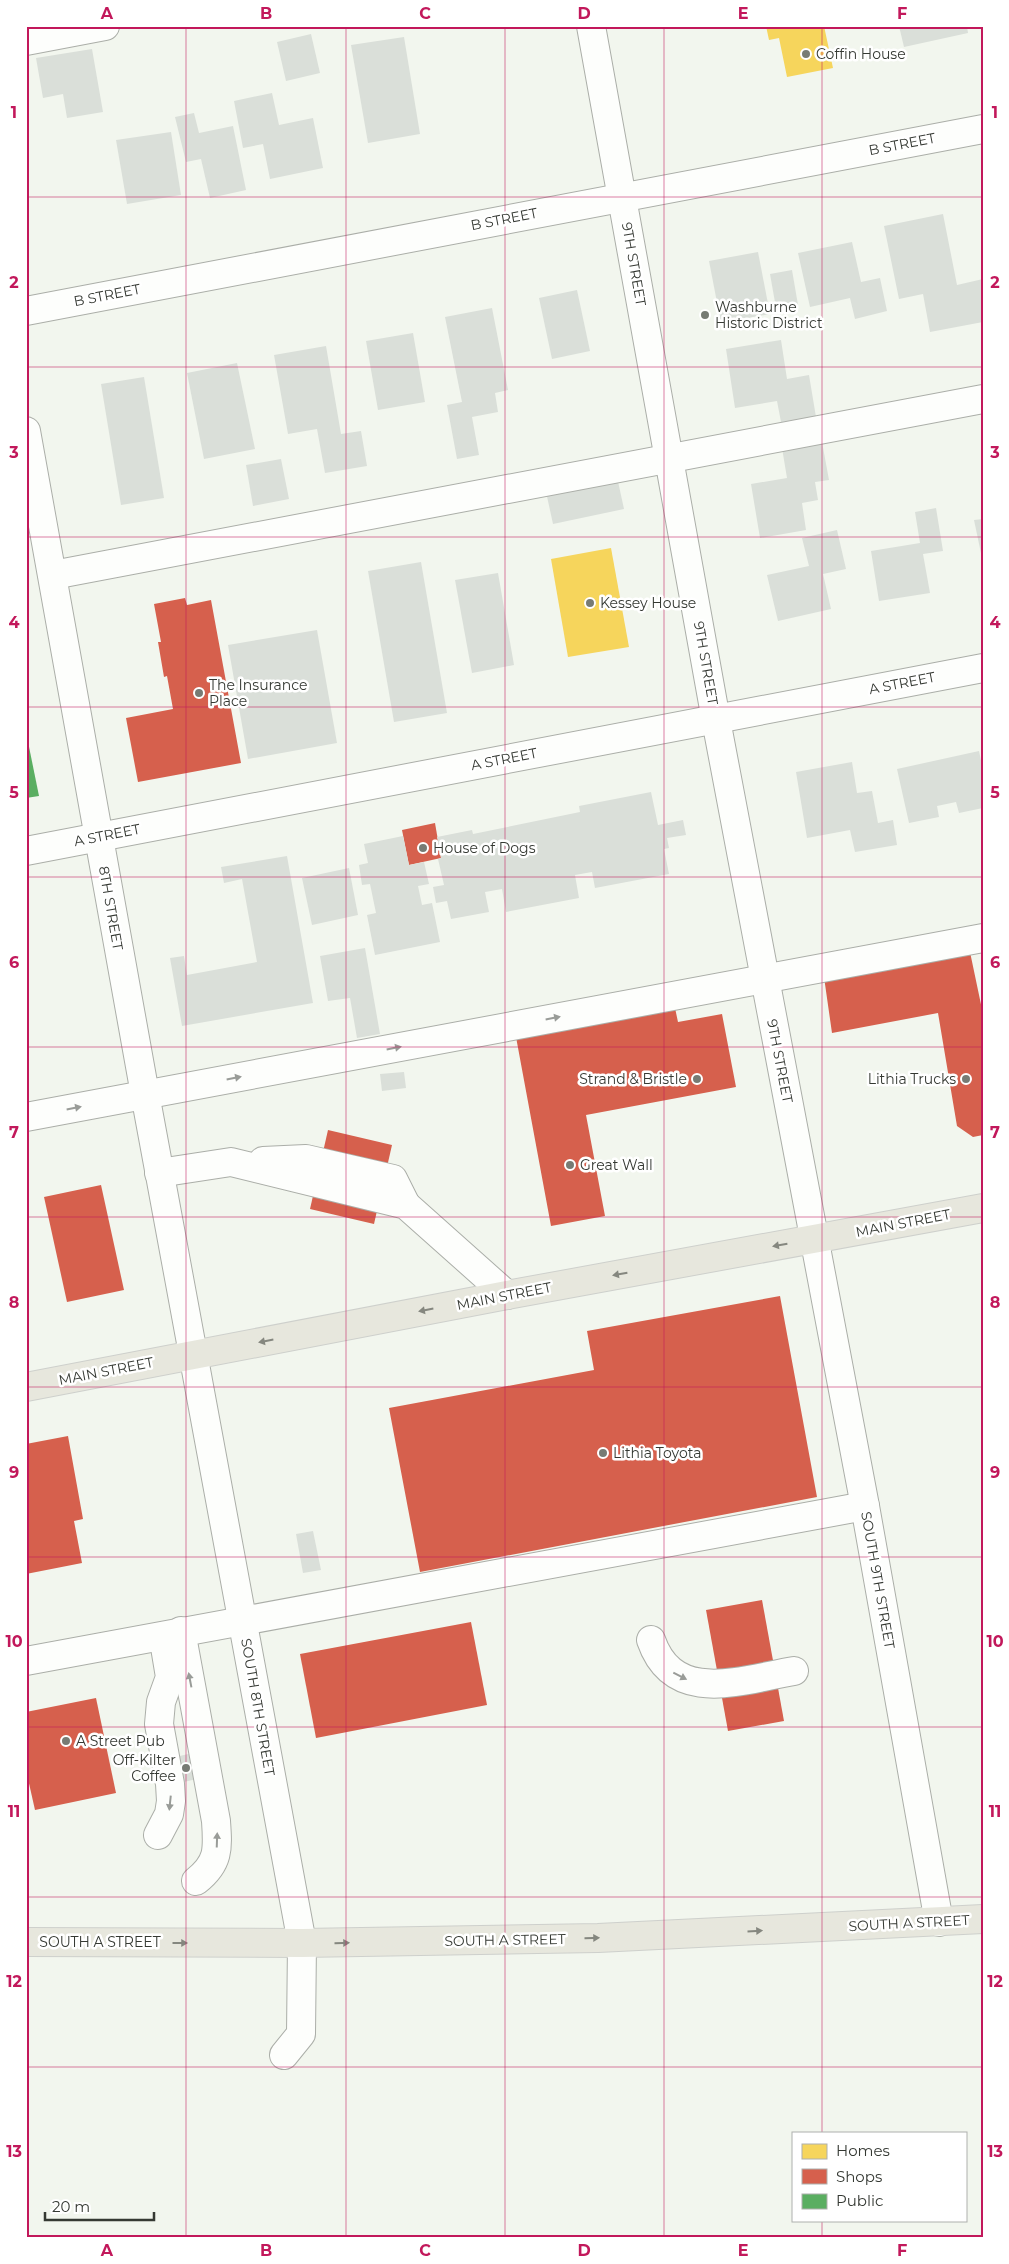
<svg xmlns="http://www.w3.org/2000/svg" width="1009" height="2264" font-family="Montserrat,sans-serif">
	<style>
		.homes { fill: #f6d55c }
		.shops { fill: #d6604d }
		.public { fill: #5aae61 }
		.building { fill: #dadfd9 }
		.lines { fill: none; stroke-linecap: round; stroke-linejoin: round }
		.minor-casing { stroke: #abaea8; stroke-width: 30 }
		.major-casing { stroke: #ced0cc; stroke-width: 30 }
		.minor { stroke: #fdfefc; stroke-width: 28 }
		.major { stroke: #e7e7dd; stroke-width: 28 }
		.oneway { fill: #999c98 }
		.oneway2 { fill: #85877f }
		.grid { fill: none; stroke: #c2185b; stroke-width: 1; stroke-opacity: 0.55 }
		.poi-dot { fill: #777b74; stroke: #fff; stroke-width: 2 }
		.labels { text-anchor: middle; stroke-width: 5; stroke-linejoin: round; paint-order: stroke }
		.poi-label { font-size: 14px; fill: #353933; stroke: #fff; text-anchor: start }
		.street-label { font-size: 14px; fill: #353933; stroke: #fff }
		.neatline { fill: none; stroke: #c2185b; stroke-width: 2 }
		.grid-label { font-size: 16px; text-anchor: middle; font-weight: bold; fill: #c2185b }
	</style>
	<rect width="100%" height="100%" fill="#f2f6ee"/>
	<!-- homes -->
	<g class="homes">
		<polygon points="766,26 824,26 833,68 787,77 779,38 769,40"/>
		<polygon points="611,548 629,647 568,657 551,559"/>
	</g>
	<!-- shops -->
	<g class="shops">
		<polygon points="185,598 187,605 211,600 241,763 138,782 126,718 173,709 167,676 164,677 158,642 161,642 154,604"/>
		<polygon points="435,823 441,858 409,865 402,830"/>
		<polygon points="970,952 983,1014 983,1135 973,1137 957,1126 938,1013 832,1033 824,977"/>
		<polygon points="675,1008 678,1022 722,1014 736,1087 586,1115 605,1216 551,1226 516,1037"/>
		<polygon points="328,1130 392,1145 374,1224 310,1209"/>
		<polygon points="101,1185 124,1290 67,1302 44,1197"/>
		<polygon points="780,1296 817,1497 420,1572 389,1408 594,1370 587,1331"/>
		<polygon points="68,1436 83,1519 74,1521 82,1563 26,1574 26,1444"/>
		<polygon points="762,1600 784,1721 728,1731 706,1610"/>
		<polygon points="471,1622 487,1705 316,1738 300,1654"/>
		<polygon points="96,1698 116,1793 35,1810 26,1770 26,1712"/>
	</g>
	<!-- public -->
	<polygon class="public" points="26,732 39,796 26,798"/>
	<!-- building -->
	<g class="building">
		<polygon points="899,26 967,26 968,33 904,47"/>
		<polygon points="311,34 320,73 286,81 277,42"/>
		<polygon points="404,37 420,134 368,143 351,45"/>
		<polygon points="92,49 103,112 67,118 63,94 43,98 36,58"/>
		<polygon points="272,93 279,125 313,118 323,168 270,179 263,144 243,148 234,101"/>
		<polygon points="194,113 199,133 233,126 246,190 210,198 201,159 186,162 175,117"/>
		<polygon points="171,132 181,195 127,204 116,140"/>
		<polygon points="943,214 957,285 983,279 983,322 930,332 923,294 899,299 884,226"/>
		<polygon points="852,242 861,282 880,278 887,311 855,319 850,298 810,307 798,253"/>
		<polygon points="758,252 770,314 721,323 709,261"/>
		<polygon points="792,270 798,305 776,308 770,274"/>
		<polygon points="577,290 590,351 552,359 539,298"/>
		<polygon points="492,308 508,390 495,393 498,412 472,417 479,455 457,459 447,405 462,402 445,317"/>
		<polygon points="413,333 425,402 378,410 366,341"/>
		<polygon points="781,340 787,379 809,375 816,417 781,422 777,401 735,408 726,349"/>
		<polygon points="326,346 341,434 361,431 367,466 325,473 317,429 288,434 274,355"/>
		<polygon points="237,363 255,449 204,459 187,373"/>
		<polygon points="144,377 164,498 121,505 101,384"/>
		<polygon points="822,442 829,480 815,482 818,500 802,503 806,530 760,538 751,484 787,478 782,448"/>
		<polygon points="281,459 289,499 253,506 246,465"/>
		<polygon points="617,477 624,509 553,524 546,492"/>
		<polygon points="936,508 943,551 923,554 930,593 879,601 871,551 920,543 915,512"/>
		<polygon points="983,519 983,558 982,558 974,520"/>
		<polygon points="837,530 846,569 823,574 831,609 778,621 767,575 809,566 802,538"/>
		<polygon points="421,562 447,713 394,722 368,571"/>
		<polygon points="498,573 514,665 472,673 455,580"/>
		<polygon points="317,630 337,743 248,759 228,645"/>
		<polygon points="979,751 983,770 983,808 959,813 956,802 937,806 939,817 909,823 897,769"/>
		<polygon points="852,762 857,793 872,791 878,823 893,820 897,845 855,852 850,830 807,838 796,772"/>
		<polygon points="651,792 658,825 683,820 686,835 667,838 669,848 664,849 669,874 595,888 592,872 575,875 579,898 506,912 502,889 485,892 489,912 451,919 447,901 436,903 433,887 444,885 438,859 441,858 437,837 472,830 473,834 580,812 579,806"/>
		<polygon points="403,836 409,865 424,862 429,884 418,886 422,905 432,903 440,942 375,955 367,915 376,913 370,884 362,885 359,865 368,863 364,844"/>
		<polygon points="287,856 313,1003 182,1026 170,958 184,956 187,975 257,962 242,879 224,883 221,867"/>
		<polygon points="349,868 358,915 312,925 302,878"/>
		<polygon points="365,948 380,1034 357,1038 350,998 328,1001 320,956"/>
		<polygon points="404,1072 406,1088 382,1091 380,1074"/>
		<polygon points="313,1531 321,1570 303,1573 296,1534"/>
		<polygon points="193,1753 197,1779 179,1783 175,1757"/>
	</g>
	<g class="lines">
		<defs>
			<g id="minor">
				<polyline points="591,26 716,720 865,1506 939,1922"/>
				<polyline points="26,41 105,26"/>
				<polyline points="26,311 983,129"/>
				<polyline points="26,431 145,1094 302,1943 301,2034 284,2055"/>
				<polyline points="53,575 983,399"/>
				<polyline points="26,851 983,668"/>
				<polyline points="26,1117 983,938"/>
				<polyline points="263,1161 306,1159 393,1179 406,1205"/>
				<polyline points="159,1173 231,1162 406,1205 507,1295"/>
				<path d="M181,1631L216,1821C218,1849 219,1863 196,1881"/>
				<path d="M651,1640C674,1706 741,1680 794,1671"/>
				<polyline points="26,1661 865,1506"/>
				<polyline points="158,1835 169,1814 171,1801 170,1784 159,1724 161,1702 170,1677 164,1641"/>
			</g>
			<g id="major">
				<polyline points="26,1387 507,1295 983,1208"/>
				<polyline points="26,1942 302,1943 598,1938 983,1919"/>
			</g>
		</defs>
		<!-- minor casing -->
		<use href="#minor" class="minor-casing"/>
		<!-- major casing -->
		<use href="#major" class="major-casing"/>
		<!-- minor -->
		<use href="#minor" class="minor"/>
		<!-- major -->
		<use href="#major" class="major"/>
	</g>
	<!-- one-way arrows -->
	<defs><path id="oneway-solid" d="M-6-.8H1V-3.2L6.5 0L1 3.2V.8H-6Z" transform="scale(1.25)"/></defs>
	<g class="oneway">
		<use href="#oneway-solid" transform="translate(553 1018) rotate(-11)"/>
		<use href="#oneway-solid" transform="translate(394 1048) rotate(-11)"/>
		<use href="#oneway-solid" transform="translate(234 1078) rotate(-11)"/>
		<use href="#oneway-solid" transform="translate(74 1108) rotate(-11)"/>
		<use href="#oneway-solid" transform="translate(680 1676) rotate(27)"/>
		<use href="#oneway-solid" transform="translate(190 1680) rotate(-101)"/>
		<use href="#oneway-solid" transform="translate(170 1803) rotate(96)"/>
		<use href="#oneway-solid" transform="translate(217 1840) rotate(-88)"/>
	</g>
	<g class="oneway2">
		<use href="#oneway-solid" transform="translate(780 1245) rotate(170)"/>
		<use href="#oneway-solid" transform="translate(620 1274) rotate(170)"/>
		<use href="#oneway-solid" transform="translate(426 1310) rotate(169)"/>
		<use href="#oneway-solid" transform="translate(266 1341) rotate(169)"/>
		<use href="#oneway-solid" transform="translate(755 1931) rotate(-3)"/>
		<use href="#oneway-solid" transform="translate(592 1938) rotate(-1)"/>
		<use href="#oneway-solid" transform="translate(180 1943)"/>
		<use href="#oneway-solid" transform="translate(342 1943) rotate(-1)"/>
	</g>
	<!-- grid -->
	<path class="grid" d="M186,26V2238M346,26V2238M505,26V2238M664,26V2238M822,26V2133M26,197H983M26,367H983M26,537H983M26,707H983M26,877H983M26,1047H983M26,1217H983M26,1387H983M26,1557H983M26,1727H983M26,1897H983M26,2067H983M822,2220V2238"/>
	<!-- markers -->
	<g class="poi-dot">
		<circle cx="806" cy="54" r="5"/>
		<circle cx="705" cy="315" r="5"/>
		<circle cx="590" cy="603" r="5"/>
		<circle cx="199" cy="693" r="5"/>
		<circle cx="423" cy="848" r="5"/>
		<circle cx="697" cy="1079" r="5"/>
		<circle cx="966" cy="1079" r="5"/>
		<circle cx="570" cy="1165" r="5"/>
		<circle cx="603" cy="1453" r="5"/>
		<circle cx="66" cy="1741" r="5"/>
		<circle cx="186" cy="1768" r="5"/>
	</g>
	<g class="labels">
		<!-- poi labels -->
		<g class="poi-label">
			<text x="816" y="59">Coffin House</text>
			<text x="715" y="312">Washburne<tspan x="715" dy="16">Historic District</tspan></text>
			<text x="600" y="608">Kessey House</text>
			<text x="209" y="690">The Insurance<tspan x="209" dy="16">Place</tspan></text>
			<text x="433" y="853">House of Dogs</text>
			<text x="687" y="1084" text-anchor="end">Strand &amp; Bristle</text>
			<text x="956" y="1084" text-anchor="end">Lithia Trucks</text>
			<text x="580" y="1170">Great Wall</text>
			<text x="613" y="1458">Lithia Toyota</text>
			<text x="76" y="1746">A Street Pub</text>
			<text x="176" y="1765" text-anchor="end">Off-Kilter<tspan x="176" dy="16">Coffee</tspan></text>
		</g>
		<!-- street labels -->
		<g class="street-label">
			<text transform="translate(902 144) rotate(-11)" y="5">B STREET</text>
			<text transform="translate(504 219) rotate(-11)" y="5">B STREET</text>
			<text transform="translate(634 264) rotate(80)" y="5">9TH STREET</text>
			<text transform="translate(107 295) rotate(-11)" y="5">B STREET</text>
			<text transform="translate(706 663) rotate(80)" y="5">9TH STREET</text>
			<text transform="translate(902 683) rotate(-11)" y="5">A STREET</text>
			<text transform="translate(504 759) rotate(-11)" y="5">A STREET</text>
			<text transform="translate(107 835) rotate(-11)" y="5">A STREET</text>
			<text transform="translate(111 908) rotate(80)" y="5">8TH STREET</text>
			<text transform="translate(780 1061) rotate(79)" y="5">9TH STREET</text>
			<text transform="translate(903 1223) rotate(-11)" y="5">MAIN STREET</text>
			<text transform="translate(504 1296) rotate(-11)" y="5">MAIN STREET</text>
			<text transform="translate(106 1371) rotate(-11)" y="5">MAIN STREET</text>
			<text transform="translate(878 1580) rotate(80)" y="5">SOUTH 9TH STREET</text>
			<text transform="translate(258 1707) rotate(80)" y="5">SOUTH 8TH STREET</text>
			<text transform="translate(909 1923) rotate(-3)" y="5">SOUTH A STREET</text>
			<text transform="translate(505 1940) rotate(-1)" y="5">SOUTH A STREET</text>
			<text x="100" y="1947">SOUTH A STREET</text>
		</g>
	</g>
	<!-- border -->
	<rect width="1009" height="2264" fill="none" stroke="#ffffff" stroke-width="55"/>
	<!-- legend -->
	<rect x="792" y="2132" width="175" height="90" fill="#ffffff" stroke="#aeb0ad"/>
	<rect x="802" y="2144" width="25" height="15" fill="#f6d55c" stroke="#aeb0ad"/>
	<text x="836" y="2156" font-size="15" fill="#353933">Homes</text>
	<rect x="802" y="2169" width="25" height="15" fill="#d6604d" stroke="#aeb0ad"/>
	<text x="836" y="2182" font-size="15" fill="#353933">Shops</text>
	<rect x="802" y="2194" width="25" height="15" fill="#5aae61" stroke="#aeb0ad"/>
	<text x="836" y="2206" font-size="15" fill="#353933">Public</text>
	<!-- scale -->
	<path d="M45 2212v8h109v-8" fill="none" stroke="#353933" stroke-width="2.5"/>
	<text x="52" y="2212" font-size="15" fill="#353933" stroke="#ffffff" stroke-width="4" paint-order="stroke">20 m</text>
	<rect x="28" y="28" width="954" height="2208" class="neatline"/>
	<g class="grid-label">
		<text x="107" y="19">A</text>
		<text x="266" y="19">B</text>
		<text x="425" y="19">C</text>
		<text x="584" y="19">D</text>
		<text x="743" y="19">E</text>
		<text x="902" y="19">F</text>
		<text x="14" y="118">1</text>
		<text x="995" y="118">1</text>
		<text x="14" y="288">2</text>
		<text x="995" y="288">2</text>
		<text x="14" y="458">3</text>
		<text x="995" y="458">3</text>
		<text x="14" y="628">4</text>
		<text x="995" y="628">4</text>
		<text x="14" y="798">5</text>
		<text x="995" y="798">5</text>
		<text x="14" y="968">6</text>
		<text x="995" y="968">6</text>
		<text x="14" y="1138">7</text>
		<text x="995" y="1138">7</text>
		<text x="14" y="1308">8</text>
		<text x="995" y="1308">8</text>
		<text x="14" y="1478">9</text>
		<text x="995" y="1478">9</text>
		<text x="14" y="1647">10</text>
		<text x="995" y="1647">10</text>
		<text x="14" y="1817">11</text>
		<text x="995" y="1817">11</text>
		<text x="14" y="1987">12</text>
		<text x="995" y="1987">12</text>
		<text x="14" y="2157">13</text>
		<text x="995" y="2157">13</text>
		<text x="107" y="2256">A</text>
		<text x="266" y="2256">B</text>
		<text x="425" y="2256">C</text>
		<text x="584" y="2256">D</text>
		<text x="743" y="2256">E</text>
		<text x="902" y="2256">F</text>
	</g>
</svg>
